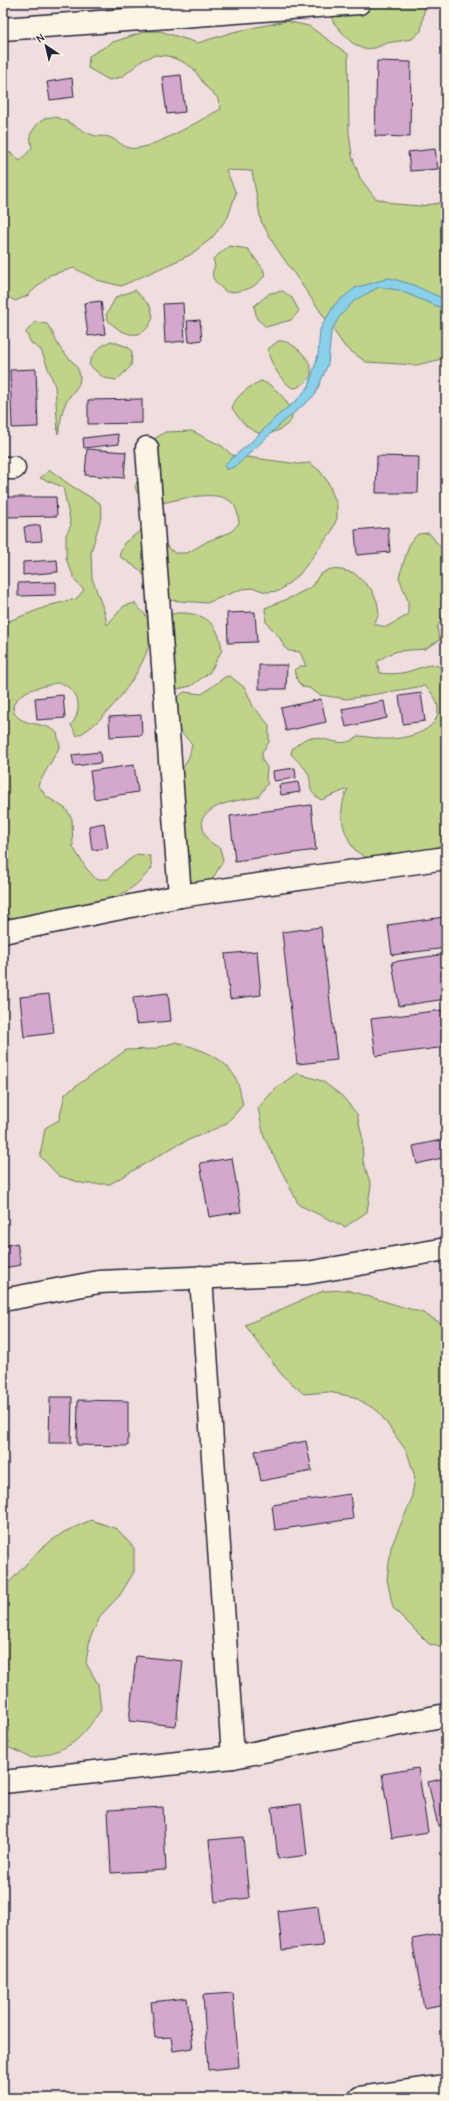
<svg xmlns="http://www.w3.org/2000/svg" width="449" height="2101" font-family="'Comic Neue',sans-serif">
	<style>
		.green { fill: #bfd389; stroke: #707a62 }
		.water { fill: #89d0ea; stroke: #608aa4 }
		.building { fill: #d3a8cc; stroke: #22223b }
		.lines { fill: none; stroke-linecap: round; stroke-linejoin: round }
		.street-casing { stroke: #22223b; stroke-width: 25 }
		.street { stroke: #fcf5e5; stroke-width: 22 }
	</style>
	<rect width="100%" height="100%" fill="#f0dede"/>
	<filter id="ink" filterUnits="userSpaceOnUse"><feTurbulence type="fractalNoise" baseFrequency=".025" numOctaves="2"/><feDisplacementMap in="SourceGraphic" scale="8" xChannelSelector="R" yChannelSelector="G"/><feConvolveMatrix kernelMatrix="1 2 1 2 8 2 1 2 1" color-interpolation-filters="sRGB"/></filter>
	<g filter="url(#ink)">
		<!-- green -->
		<g class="green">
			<polygon points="331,3 424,3 425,5 421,31 412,39 387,43 375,48 363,49 351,42 333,22"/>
			<path d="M286,21L309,26L348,54L349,132L352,156L360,178L375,198L396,204L420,206L446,202V358L417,365L366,362L345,347L275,246L261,221L252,171L226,170L236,193L228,217L212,238L190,255L121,286L97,280L74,268L50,275L27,296L15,301L3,294V151L11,153L20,161L32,148L30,135C51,98 69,128 96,136C101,137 106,135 111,138C117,140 124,147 129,148C148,153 203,118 221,109L217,97L207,88L193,68L181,61L168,56L155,55L143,60L122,77L109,80L88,68L89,56L113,42L147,31H160L198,43L233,32Z"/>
			<path d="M229,246L248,249L263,269L265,275C255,289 243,292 226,292C217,284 208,278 215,266L213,259Z"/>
			<path d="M135,290L150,306L153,316C148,335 134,339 118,329C112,324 108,323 106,315L116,297Z"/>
			<polygon points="283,291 292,298 299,311 291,320 266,327 257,319 254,306 270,293"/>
			<path d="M35,322L47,324C54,333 54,338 59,346C65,357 79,363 80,377C80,387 73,391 68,399C61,409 61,423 58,434L55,386L41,350L31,343L26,332Z"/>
			<path d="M111,341L128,347L132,352L131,366L117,380L104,378L89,365C91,354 101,345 111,341Z"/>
			<path d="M278,341C287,340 294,346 300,351C310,361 318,374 303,384C300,385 298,388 295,388C284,388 267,358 268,349Z"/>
			<path d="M261,381C266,383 272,385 275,389C281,394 294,409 292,417C291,423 286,425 282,428C260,443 244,427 232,408C235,396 250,386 261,381Z"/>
			<path d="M192,431L222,446L232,455L298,464L310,463L320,471L328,482L337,505V518L332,531L299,575L279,591L266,592L254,588L242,589L207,603L167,600L156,592L140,570L119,556L124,543L144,528L175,553H187L208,541L231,532L239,523C238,515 237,506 230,501C214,488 168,502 150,506L140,499L135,487L154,439L165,432Z"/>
			<path d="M50,470L70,485L100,503L102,514L91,552L92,578L105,614L107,625L124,606L135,603C139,609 150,618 151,625C156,658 106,723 77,736L71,725C82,711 81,693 63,684C57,681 50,685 45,686C30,690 21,691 13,706L14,713C25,728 44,720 57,733L60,746L38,785L46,796L66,809L72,819L73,847L86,868L96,879H108L116,870L137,854L150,856L152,868C145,876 138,884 130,889C100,909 38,919 3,929V619L6,622L51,605L76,599L84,590L76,582L66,559V535L71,525L63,487L40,478Z"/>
			<path d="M429,533L446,554V610L437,628L440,640L425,649L398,651L387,655L377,662L380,673C403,676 411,670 432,664L446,669V844C420,851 379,873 355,850C350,845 348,837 345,831C340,819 341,800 348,789L321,800C304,788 314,787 308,773C305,767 296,760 291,754L292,749C297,745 302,740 308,738C325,735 344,751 357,736C368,736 380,740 391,739C408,738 439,731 438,709C438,701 431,690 424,686L347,699L320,695L309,688L303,687L298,682L294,670L300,666H306L300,652L289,651L284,647L280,638L266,622L265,608L292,597L313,586L319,575L330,569L342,570L354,573L371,589L377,601L379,614L374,624L386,627L408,615V601L399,577L410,542L418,534Z"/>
			<path d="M177,613C203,612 219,622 222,650L210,672L191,686L178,689L153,681L150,676L169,615Z"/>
			<path d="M230,676L245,688L253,706L269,725V742L262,752V760L267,767L266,781L268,783L258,797C238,801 215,801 202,819C203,835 206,841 220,848L223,861L210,883L191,889L185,850L186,830L166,783C182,770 188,766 192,744L178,729L174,700L184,692L202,694L225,677Z"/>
			<path d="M176,1042C199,1049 226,1056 237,1081C240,1088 241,1097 243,1105L226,1124L177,1145L110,1184H85L59,1176L40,1156L45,1128L59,1120L65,1094L126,1050L153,1049Z"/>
			<polygon points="297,1073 322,1081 342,1096 357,1114 362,1136 363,1161 371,1185 367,1212 345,1227 299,1205 264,1137 258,1108 276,1088"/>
			<polygon points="347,1290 423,1313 446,1326 446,1649 429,1644 393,1608 387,1579 391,1547 411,1501 415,1477 407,1452 378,1411 354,1397 328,1392 304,1394 282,1375 245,1325 323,1291"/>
			<path d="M91,1520L117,1529L134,1548V1572L120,1595L101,1615L90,1638L86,1663L98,1684L101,1710C77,1744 72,1748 32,1758L3,1745V1589L41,1548L64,1532Z"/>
		</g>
		<!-- water -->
		<polygon class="water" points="389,278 411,284 437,296 446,298 446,310 398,290 379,287 355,300 339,317 331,332 328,364 315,395 281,424 236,466 226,470 225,464 250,443 276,417 297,400 309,386 318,355 320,329 335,304 355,288"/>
		<!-- building -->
		<g class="building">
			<polygon points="377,61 411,62 410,137 375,136"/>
			<polygon points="181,75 185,112 167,114 162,77"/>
			<polygon points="72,78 74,97 50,100 47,82"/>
			<polygon points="435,149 438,169 410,171 408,152"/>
			<polygon points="101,301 105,334 88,336 84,303"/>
			<polygon points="183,303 185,341 165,343 163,304"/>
			<polygon points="200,320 202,340 189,342 187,321"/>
			<polygon points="36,369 38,427 12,428 10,370"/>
			<polygon points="142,399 142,423 88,424 88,400"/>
			<polygon points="118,434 119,444 84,448 83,438"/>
			<polygon points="87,449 126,452 124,478 85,475"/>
			<polygon points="377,456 419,457 418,493 376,493"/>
			<polygon points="6,497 56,497 57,516 7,517"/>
			<polygon points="40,525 42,541 26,542 24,527"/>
			<polygon points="388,527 390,552 357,555 355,530"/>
			<polygon points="57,560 58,572 23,575 23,562"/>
			<polygon points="56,582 56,595 18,596 18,583"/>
			<polygon points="255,612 257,642 228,643 227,613"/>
			<polygon points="259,665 287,665 286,689 259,689"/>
			<polygon points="421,693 425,721 403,724 399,696"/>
			<polygon points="63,695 65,718 37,720 35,698"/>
			<polygon points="321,699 326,722 286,731 281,708"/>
			<polygon points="384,701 387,718 346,727 342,709"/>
			<polygon points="141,715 142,735 110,737 109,717"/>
			<polygon points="100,752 101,763 74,766 72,755"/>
			<polygon points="134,765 138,792 94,799 90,771"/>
			<polygon points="295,768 296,778 274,781 273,771"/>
			<polygon points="298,782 300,792 281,795 279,785"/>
			<polygon points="311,805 316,850 235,861 230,816"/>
			<polygon points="104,823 108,848 92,850 89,826"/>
			<polygon points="444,917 446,948 392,955 388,925"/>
			<polygon points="321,927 337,1060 297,1064 282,932"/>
			<polygon points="257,951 261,995 230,999 225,954"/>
			<polygon points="446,954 446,999 399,1006 392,962"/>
			<polygon points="168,993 171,1021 136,1024 133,997"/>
			<polygon points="49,994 54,1033 24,1037 20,997"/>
			<polygon points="443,1010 446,1047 376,1056 371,1019"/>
			<polygon points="446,1139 446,1157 417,1164 413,1146"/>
			<polygon points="232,1158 241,1212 209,1217 200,1163"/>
			<polygon points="17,1243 21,1265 3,1268 3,1246"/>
			<polygon points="50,1397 72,1397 71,1443 49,1443"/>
			<polygon points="78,1400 128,1401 128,1446 77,1445"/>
			<polygon points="306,1441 312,1471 261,1481 255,1451"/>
			<polygon points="350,1494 353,1519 275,1530 272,1505"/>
			<polygon points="136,1656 183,1661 176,1726 129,1721"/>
			<polygon points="418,1768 428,1832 392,1838 382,1774"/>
			<polygon points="446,1778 446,1825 438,1826 428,1782"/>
			<polygon points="301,1804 307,1855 278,1859 272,1808"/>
			<polygon points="163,1807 166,1870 111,1873 108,1810"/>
			<polygon points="243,1837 249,1898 215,1902 209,1840"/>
			<polygon points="318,1906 323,1946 282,1950 278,1911"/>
			<polygon points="446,1933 446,2004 424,2008 412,1939"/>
			<polygon points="233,1993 239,2067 208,2070 203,1995"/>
			<polygon points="187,1998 193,2048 173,2051 171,2037 155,2038 151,2002"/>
		</g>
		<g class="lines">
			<defs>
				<g id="street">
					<polyline points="3,29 359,3"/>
					<polyline points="147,448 180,896"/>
					<polyline points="3,468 14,468"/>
					<polyline points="3,932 180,896 446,858"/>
					<polyline points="201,1277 233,1757"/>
					<polyline points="3,1300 99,1282 307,1273 446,1249"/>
					<polyline points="3,1782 233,1757 446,1715"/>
					<polyline points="360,2098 446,2086"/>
				</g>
			</defs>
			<!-- street casing -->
			<use href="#street" class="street-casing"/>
			<!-- street -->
			<use href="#street" class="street"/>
		</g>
	</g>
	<!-- margin -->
	<rect width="449" height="2101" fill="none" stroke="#fcf5e5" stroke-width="16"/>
	<rect x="8" y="8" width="433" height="2085" fill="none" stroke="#22223b" stroke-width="1.5" filter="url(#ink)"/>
	<!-- north arrow -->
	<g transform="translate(46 46) rotate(325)" stroke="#fcf5e5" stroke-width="3" paint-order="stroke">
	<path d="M0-3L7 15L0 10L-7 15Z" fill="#22223b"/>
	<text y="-6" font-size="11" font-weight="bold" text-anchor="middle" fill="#22223b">N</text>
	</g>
</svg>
